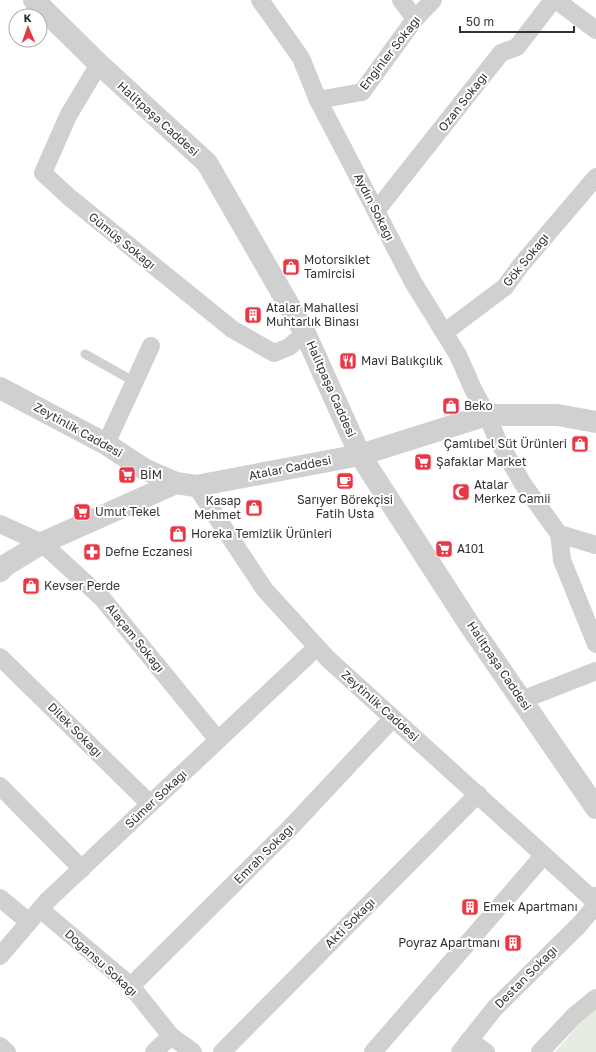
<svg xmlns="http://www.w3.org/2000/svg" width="596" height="1052" font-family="'Golos Text',sans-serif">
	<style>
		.green { fill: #e6ecdf }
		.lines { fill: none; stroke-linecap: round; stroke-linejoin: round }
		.service { stroke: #d0d0d0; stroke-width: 9 }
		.minor { stroke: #d0d0d0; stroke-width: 18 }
		.tertiary { stroke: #d0d0d0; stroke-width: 22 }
		.labels { text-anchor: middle; stroke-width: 4; stroke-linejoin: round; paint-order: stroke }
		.street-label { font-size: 12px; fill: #333; stroke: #fff }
		.poi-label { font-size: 12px; fill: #333; stroke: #fff; text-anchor: start }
	</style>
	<rect width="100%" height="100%" fill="#fff"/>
	<!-- green -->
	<polygon class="green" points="596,1009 596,1052 555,1052 581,1022"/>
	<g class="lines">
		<!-- service -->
		<polyline class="service" points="85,354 135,382"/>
		<!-- minor -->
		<g class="minor">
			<polyline points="260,0 301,58 318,100 413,282 458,355 473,389 487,415 497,439 523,484 559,534"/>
			<polyline points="401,0 415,19"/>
			<polyline points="556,0 596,30"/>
			<polyline points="99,64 68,116 43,173 69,197 232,329 274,353 289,347 305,333"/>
			<polyline points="318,100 362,92 415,19 433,0"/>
			<polyline points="376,211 501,53 517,47 553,0"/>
			<polyline points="445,332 505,287 521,265 596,177"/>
			<polyline points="106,444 151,346"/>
			<polyline points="196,486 265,590 328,659 590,897 596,896"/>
			<polyline points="0,524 42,543 102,598 218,740"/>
			<polyline points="596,545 559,534 562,560 596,644"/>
			<polyline points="0,657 150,804"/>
			<polyline points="522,700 596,671"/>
			<polyline points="0,786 82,869"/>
			<polyline points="0,898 29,922"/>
			<polyline points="40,909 131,986 171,1036 193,1052"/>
			<polyline points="0,956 47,901 317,647"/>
			<polyline points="131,986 289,829 393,718"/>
			<polyline points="469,1040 486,1052"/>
			<polyline points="0,1046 7,1052"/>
			<polyline points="154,1052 171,1036"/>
			<polyline points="222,1052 478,794"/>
			<polyline points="373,1052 544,855"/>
			<polyline points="460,1052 494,1009 579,925 596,905"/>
			<polyline points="540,1052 575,1015 596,998"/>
		</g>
		<!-- tertiary -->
		<g class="tertiary">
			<polyline points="34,0 99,64 207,163 305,333 360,455 469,624 596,808"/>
			<polyline points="0,388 106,444 144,469 176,483"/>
			<polyline points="0,571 6,565 42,543 176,483 196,486 360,455 487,415 557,415 596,422"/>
		</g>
	</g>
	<!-- icons -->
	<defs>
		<symbol id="shop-square" viewBox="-11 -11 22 22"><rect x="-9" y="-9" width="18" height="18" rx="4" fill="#e63946" stroke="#fff"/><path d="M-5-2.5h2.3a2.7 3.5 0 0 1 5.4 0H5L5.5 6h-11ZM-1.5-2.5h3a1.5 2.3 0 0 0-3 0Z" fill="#fff"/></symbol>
		<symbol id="building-square" viewBox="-11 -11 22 22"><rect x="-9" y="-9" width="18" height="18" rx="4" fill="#e63946" stroke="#fff"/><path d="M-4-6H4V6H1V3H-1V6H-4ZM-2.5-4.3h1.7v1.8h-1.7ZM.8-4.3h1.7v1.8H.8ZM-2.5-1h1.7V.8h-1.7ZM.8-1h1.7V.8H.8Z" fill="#fff"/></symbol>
		<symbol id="restaurant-square" viewBox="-11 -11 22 22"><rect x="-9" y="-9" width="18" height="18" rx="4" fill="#e63946" stroke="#fff"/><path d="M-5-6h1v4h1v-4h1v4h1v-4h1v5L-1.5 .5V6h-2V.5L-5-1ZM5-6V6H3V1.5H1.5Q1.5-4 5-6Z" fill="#fff"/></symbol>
		<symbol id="supermarket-square" viewBox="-11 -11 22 22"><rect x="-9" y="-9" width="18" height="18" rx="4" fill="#e63946" stroke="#fff"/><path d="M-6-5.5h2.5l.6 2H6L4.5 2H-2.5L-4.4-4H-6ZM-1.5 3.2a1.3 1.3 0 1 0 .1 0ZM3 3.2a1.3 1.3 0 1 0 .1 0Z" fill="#fff"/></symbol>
		<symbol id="cafe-square" viewBox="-11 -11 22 22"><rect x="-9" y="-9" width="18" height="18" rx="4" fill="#e63946" stroke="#fff"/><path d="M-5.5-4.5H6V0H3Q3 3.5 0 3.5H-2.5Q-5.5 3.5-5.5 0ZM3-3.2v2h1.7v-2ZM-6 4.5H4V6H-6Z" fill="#fff"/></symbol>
		<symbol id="mosque-square" viewBox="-11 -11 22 22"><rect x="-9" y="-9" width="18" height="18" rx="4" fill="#e63946" stroke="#fff"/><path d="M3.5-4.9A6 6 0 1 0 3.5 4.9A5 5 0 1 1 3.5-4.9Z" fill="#fff"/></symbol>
		<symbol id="pharmacy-square" viewBox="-11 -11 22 22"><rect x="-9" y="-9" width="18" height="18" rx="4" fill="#e63946" stroke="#fff"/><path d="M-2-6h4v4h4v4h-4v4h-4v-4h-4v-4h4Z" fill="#fff"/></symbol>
	</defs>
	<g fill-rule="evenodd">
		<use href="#shop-square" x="281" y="257" width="20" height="20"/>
		<use href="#building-square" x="243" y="305" width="20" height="20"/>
		<use href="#restaurant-square" x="338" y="351" width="20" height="20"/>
		<use href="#shop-square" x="441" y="396" width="20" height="20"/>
		<use href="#shop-square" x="570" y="434" width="20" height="20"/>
		<use href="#supermarket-square" x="413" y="452" width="20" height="20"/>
		<use href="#supermarket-square" x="117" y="465" width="20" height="20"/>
		<use href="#cafe-square" x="335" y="471" width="20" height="20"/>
		<use href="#mosque-square" x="451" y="482" width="20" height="20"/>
		<use href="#shop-square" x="244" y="498" width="20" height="20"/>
		<use href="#supermarket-square" x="72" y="502" width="20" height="20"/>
		<use href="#shop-square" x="168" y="524" width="20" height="20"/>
		<use href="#supermarket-square" x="434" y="539" width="20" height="20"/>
		<use href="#pharmacy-square" x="82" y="542" width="20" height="20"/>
		<use href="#shop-square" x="21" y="576" width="20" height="20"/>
		<use href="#building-square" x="460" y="897" width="20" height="20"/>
		<use href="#building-square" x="503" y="933" width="20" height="20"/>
	</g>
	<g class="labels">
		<!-- street labels -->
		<g class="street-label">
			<text transform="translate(390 53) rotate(-52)" y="4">Enginler Sokağı</text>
			<text transform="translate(463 102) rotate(-52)" y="4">Ozan Sokağı</text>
			<text transform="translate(158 119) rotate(42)" y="4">Halitpaşa Caddesi</text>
			<text transform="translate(374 207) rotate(63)" y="4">Aydın Sokağı</text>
			<text transform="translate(122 241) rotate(39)" y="4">Gümüş Sokağı</text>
			<text transform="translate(526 260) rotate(-51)" y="4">Gök Sokağı</text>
			<text transform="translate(331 389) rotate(66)" y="4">Halitpaşa Caddesi</text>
			<text transform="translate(78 430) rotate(29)" y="4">Zeytinlik Caddesi</text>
			<text transform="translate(290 468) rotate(-11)" y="4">Atalar Caddesi</text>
			<text transform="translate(135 638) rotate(51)" y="4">Alaçam Sokağı</text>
			<text transform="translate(499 666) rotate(56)" y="4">Halitpaşa Caddesi</text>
			<text transform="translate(380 706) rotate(42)" y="4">Zeytinlik Caddesi</text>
			<text transform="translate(75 730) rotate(45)" y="4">Dilek Sokağı</text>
			<text transform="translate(156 799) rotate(-43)" y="4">Sümer Sokağı</text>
			<text transform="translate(264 854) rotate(-45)" y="4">Emrah Sokağı</text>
			<text transform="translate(350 923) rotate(-45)" y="4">Akti Sokağı</text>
			<text transform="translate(101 963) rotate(42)" y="4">Doğansu Sokağı</text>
			<text transform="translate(526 977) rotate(-45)" y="4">Destan Sokağı</text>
		</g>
		<!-- poi labels -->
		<g class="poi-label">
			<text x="304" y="264">Motorsiklet<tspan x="304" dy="14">Tamircisi</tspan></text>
			<text x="266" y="312">Atalar Mahallesi<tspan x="266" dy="14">Muhtarlık Binası</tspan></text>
			<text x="361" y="365">Mavi Balıkçılık</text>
			<text x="464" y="410">Beko</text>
			<text x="567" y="448" text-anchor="end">Çamlıbel Süt Ürünleri</text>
			<text x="436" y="466">Şafaklar Market</text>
			<text x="140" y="479">BİM</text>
			<text x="474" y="489">Atalar<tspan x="474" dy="14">Merkez Camii</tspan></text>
			<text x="345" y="504" text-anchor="middle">Sarıyer Börekçisi<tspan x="345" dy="14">Fatih Usta</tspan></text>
			<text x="241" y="505" text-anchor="end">Kasap<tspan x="241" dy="14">Mehmet</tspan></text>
			<text x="95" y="516">Umut Tekel</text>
			<text x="191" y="538">Horeka Temizlik Ürünleri</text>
			<text x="457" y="553">A101</text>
			<text x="105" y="556">Defne Eczanesi</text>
			<text x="44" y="590">Kevser Perde</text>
			<text x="483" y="911">Emek Apartmanı</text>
			<text x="500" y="947" text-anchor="end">Poyraz Apartmanı</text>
		</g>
	</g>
	<!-- north arrow -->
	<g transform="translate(28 28) rotate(358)"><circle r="19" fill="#ffffff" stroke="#adadad"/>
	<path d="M0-3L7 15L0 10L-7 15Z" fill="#e63946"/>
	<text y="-6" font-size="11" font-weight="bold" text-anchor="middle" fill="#333333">K</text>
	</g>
	<!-- scale -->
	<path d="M460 26v6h114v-6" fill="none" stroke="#333333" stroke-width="2"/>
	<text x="466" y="26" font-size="12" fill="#333333" stroke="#ffffff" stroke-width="3" paint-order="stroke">50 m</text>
</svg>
